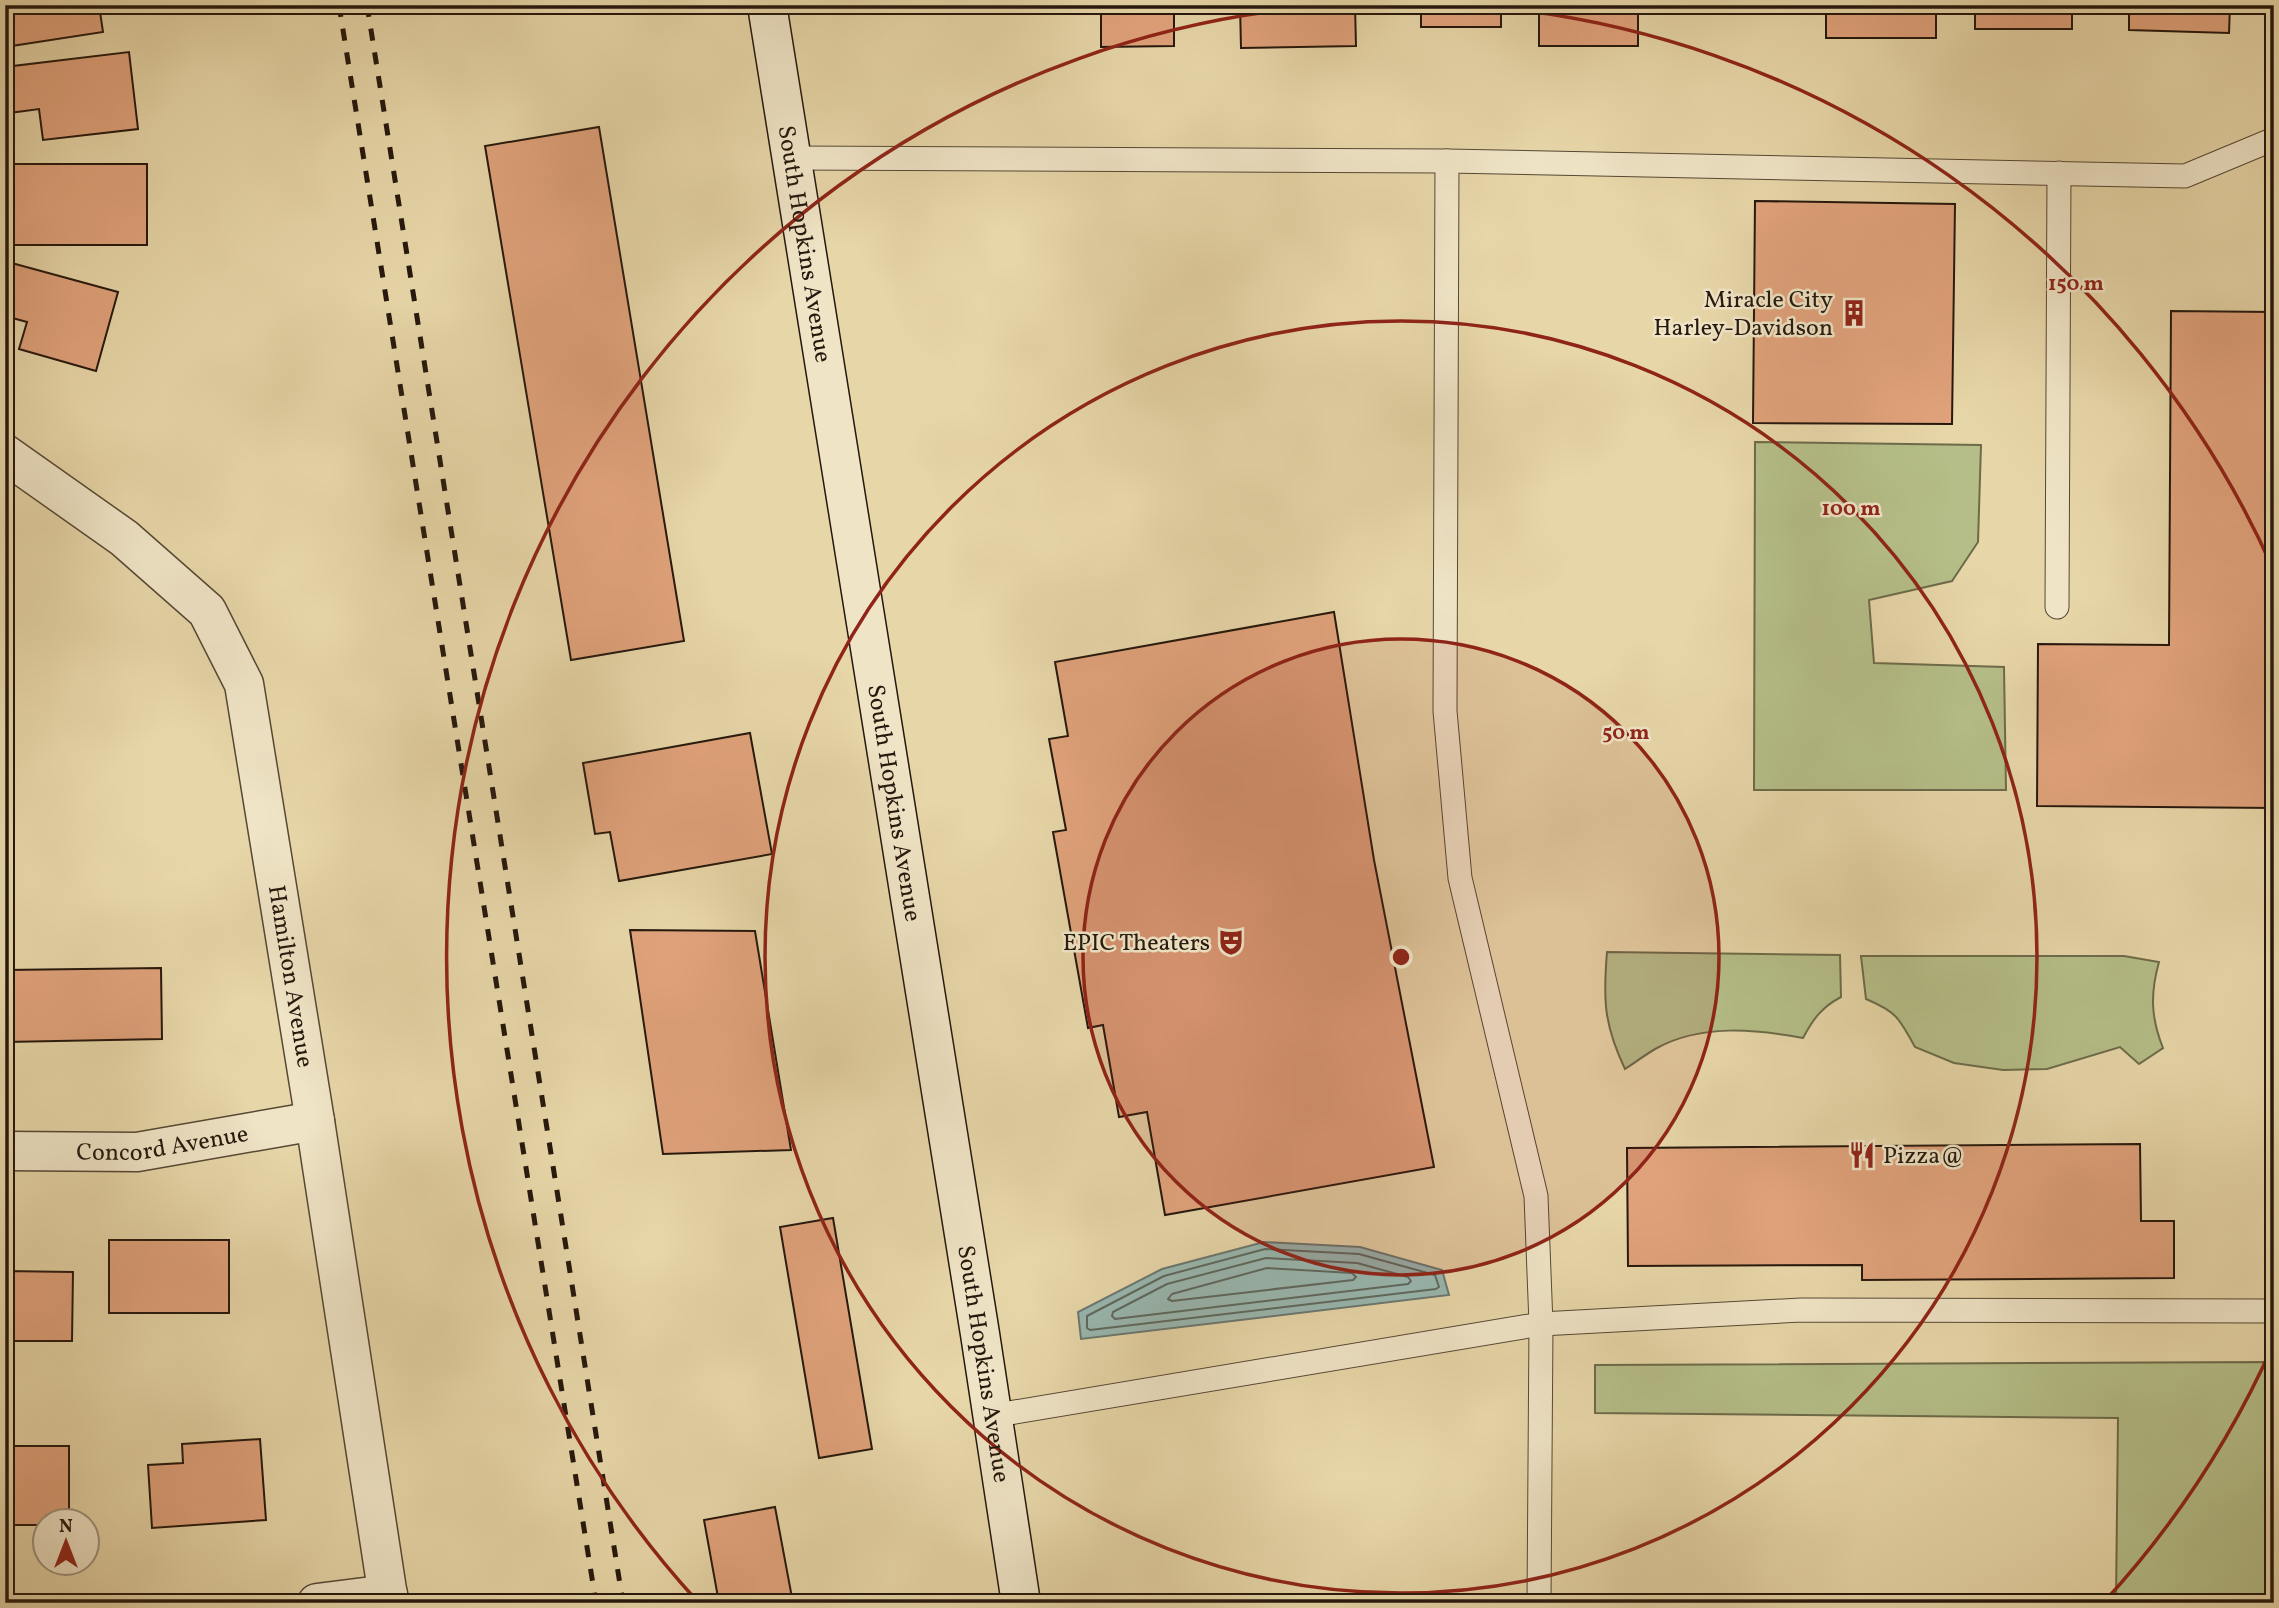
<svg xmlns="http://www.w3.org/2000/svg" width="2279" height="1608" font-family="Vollkorn,serif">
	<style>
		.green { fill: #b5be88; stroke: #6d6b4a; stroke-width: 2 }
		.water { fill: #98b7b0; stroke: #6a776f; stroke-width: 2 }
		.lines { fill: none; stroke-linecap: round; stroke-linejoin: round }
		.shore { stroke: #5e685e; stroke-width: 2 }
		.building { fill: #e0a27b; stroke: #25180d; stroke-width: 2 }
		.lane-casing { stroke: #564834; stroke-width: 25 }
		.street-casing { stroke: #564834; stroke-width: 41 }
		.secondary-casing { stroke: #25180d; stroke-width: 41 }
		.lane { stroke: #efe4c6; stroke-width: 23 }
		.street { stroke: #efe4c6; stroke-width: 38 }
		.secondary { stroke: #efe4c6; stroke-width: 38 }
		.rail { stroke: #25180d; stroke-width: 5; stroke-dasharray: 12 12; stroke-linecap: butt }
		.ring { fill: none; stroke: #8f2418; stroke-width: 3.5 }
		.labels { text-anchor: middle; stroke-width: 5; stroke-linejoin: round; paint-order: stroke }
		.street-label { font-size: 24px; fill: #25180d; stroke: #efe4c6 }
		.poi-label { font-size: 24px; fill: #25180d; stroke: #efe4c6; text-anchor: end }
		.centre { fill: #8f2418; stroke: #efe4c6; stroke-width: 3.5 }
		.ring-label { font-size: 21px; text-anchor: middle; font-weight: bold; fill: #8f2418; stroke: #efe4c6; stroke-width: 5; stroke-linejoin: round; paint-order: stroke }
	</style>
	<rect width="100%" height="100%" fill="#e7d6a8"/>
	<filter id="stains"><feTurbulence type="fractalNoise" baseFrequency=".00286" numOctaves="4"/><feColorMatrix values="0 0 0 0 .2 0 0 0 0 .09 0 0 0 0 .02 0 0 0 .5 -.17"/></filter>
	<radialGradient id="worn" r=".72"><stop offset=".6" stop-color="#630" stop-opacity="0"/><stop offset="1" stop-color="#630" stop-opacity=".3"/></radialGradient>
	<!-- green -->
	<g class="green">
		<polygon points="1755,442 1981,445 1978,542 1952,581 1869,600 1874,663 2004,667 2006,790 1754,790"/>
		<path d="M1607,952L1840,955L1841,997C1822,1007 1813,1019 1803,1038C1755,1029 1701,1024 1657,1048C1646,1054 1636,1062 1625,1069C1604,1025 1603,1000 1607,952Z"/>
		<path d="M1861,956H2124L2159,962C2150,994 2151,1018 2163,1048L2139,1064L2120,1047L2047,1069L2003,1070L1954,1063L1915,1047C1899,1018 1897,1012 1866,999Z"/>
		<polygon points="2274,1362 2274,1603 2116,1603 2118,1418 1595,1413 1595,1365"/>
	</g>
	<!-- water -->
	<polygon class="water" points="1264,1242 1360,1247 1442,1270 1449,1295 1081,1339 1078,1312 1162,1269"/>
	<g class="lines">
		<!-- shore -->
		<g class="shore">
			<polygon points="1265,1249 1359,1254 1435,1275 1439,1287 1436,1289 1090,1330 1087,1328 1087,1316 1164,1276"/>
			<polygon points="1266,1258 1357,1263 1408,1277 1411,1281 1408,1284 1115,1319 1112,1316 1113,1312 1167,1284"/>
			<polygon points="1267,1268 1352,1273 1356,1277 1353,1280 1172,1301 1168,1299 1172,1294"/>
		</g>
	</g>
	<!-- building -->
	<g class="building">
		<polygon points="5,5 99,5 103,32 5,47"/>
		<rect x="977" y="5" width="62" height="6"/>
		<polygon points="1101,5 1209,5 1174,6 1174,46 1101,47"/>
		<polygon points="1240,5 1355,5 1356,46 1241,48"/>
		<rect x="1421" y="5" width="80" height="22"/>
		<rect x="1539" y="5" width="99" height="41"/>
		<rect x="1826" y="5" width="110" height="33"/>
		<rect x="1975" y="5" width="97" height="24"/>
		<polygon points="2129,5 2230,5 2229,33 2129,30"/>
		<polygon points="129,52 138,129 43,140 39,109 9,113 5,67"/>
		<polygon points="599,127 684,641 571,660 485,146"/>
		<rect x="14" y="164" width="133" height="81"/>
		<polygon points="1755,201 1955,204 1952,424 1753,423"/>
		<polygon points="8,262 118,292 96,371 19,349 27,322 5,316 5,272"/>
		<polygon points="2171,311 2274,312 2274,808 2037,806 2038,644 2169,645"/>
		<polygon points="1334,612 1374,860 1434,1167 1165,1215 1147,1112 1119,1117 1103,1025 1088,1028 1053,832 1066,830 1049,739 1068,736 1055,662"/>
		<polygon points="750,733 772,854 619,881 610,832 595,834 583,763"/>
		<polygon points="630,930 755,931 791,1150 663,1154"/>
		<polygon points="161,968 162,1039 5,1042 5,970"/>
		<polygon points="2140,1144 2141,1221 2174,1221 2174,1278 1862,1280 1862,1265 1628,1266 1627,1148"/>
		<polygon points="833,1218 872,1449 819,1458 780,1227"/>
		<polygon points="2272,1221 2274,1221 2274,1270 2271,1269"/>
		<rect x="109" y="1240" width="120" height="73"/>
		<polygon points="5,1271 73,1272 72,1341 5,1341"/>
		<polygon points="260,1439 266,1520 152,1528 148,1465 183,1463 182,1444"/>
		<polygon points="5,1446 69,1446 69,1520 46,1520 46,1525 5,1525"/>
		<polygon points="775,1507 793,1603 719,1603 704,1520"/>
	</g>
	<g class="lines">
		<defs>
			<g id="lane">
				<polyline points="792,158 1447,161 2185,176 2274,139"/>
				<polyline points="1447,161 1445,711 1460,878 1536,1196 1541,1324 1539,1603"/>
				<polyline points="2057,607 2059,173"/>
				<polyline points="991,1416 1541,1324 1801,1310 2274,1311"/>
			</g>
			<g id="street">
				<path id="s1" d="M5,454L124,538L207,611L244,684L315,1121L389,1603"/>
				<path id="s2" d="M5,1151L137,1152L315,1121"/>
				<polyline points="317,1603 388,1594"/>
			</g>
			<g id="secondary">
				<path id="s3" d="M767,5L980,1334L1021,1603"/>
			</g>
		</defs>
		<!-- lane casing -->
		<use href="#lane" class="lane-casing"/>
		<!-- street casing -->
		<use href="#street" class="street-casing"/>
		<!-- secondary casing -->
		<use href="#secondary" class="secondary-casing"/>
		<!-- lane -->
		<use href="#lane" class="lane"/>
		<!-- street -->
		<use href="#street" class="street"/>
		<!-- secondary -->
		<use href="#secondary" class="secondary"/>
		<!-- rail -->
		<g class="rail">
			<polyline points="339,5 596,1603"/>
			<polyline points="367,5 623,1603"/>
		</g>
	</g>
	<!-- distance rings -->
	<circle cx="1401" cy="957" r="318" fill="#8f2418" fill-opacity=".12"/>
	<g class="ring">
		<circle cx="1401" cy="957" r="318"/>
		<circle cx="1401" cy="957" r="636"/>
		<path d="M2273 1345A954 954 0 0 1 2104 1602M698 1602A954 954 0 0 1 1334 5M1468 5A954 954 0 0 1 2273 569"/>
	</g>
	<!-- icons -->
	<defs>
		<symbol id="building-bare" viewBox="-9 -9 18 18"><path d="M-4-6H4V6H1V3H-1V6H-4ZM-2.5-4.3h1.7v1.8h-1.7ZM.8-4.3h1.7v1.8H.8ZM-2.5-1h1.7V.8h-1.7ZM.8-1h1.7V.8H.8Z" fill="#8f2418" stroke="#efe4c6" stroke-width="2.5" paint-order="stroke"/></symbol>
		<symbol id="theatre-bare" viewBox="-9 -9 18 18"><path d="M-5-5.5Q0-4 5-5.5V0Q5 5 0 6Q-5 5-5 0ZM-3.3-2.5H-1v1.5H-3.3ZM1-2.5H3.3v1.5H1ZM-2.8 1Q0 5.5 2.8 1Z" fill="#8f2418" stroke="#efe4c6" stroke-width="2.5" paint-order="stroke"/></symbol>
		<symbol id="restaurant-bare" viewBox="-9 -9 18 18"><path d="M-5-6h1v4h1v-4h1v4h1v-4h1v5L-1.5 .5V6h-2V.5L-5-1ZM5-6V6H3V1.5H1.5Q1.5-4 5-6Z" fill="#8f2418" stroke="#efe4c6" stroke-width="2.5" paint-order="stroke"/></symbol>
	</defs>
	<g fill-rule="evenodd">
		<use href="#building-bare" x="1835" y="294" width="38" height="38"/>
		<use href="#theatre-bare" x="1212" y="923" width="38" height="38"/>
		<use href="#restaurant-bare" x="1843" y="1136" width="38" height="38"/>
	</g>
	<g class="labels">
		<!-- street labels -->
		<g class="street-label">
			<text dy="8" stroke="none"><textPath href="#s3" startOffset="242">South Hopkins Avenue</textPath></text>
			<text dy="8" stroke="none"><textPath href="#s3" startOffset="808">South Hopkins Avenue</textPath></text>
			<text dy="8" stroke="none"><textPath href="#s1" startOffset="634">Hamilton Avenue</textPath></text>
			<text dy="8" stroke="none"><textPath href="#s2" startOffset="158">Concord Avenue</textPath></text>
			<text dy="8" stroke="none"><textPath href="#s3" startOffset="1376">South Hopkins Avenue</textPath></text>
		</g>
		<!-- poi labels -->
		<g class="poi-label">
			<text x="1833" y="307">Miracle City<tspan x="1833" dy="28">Harley-Davidson</tspan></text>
			<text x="1210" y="950">EPIC Theaters</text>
			<text x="1883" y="1163" text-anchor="start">Pizza@</text>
		</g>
	</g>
	<circle cx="1401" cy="957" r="10" class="centre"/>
	<g class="ring-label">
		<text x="2076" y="290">150 m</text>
		<text x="1851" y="515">100 m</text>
		<text x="1626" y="739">50 m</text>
	</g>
	<!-- margin -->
	<rect width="2279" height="1608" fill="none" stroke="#e7d6a8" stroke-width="28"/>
	<rect x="7" y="7" width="2265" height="1594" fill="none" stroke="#25180d" stroke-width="3.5"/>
	<rect x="14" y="14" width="2251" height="1580" fill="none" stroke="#25180d" stroke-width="2"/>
	<!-- north arrow -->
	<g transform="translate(66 1542)"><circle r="33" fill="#efe4c6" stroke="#9e927c" stroke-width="2"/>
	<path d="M0-5L12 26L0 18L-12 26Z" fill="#8f2418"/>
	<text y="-10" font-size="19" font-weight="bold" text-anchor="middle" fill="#25180d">N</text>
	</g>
	<rect width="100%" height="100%" filter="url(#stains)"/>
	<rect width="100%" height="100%" fill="url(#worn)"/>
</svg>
